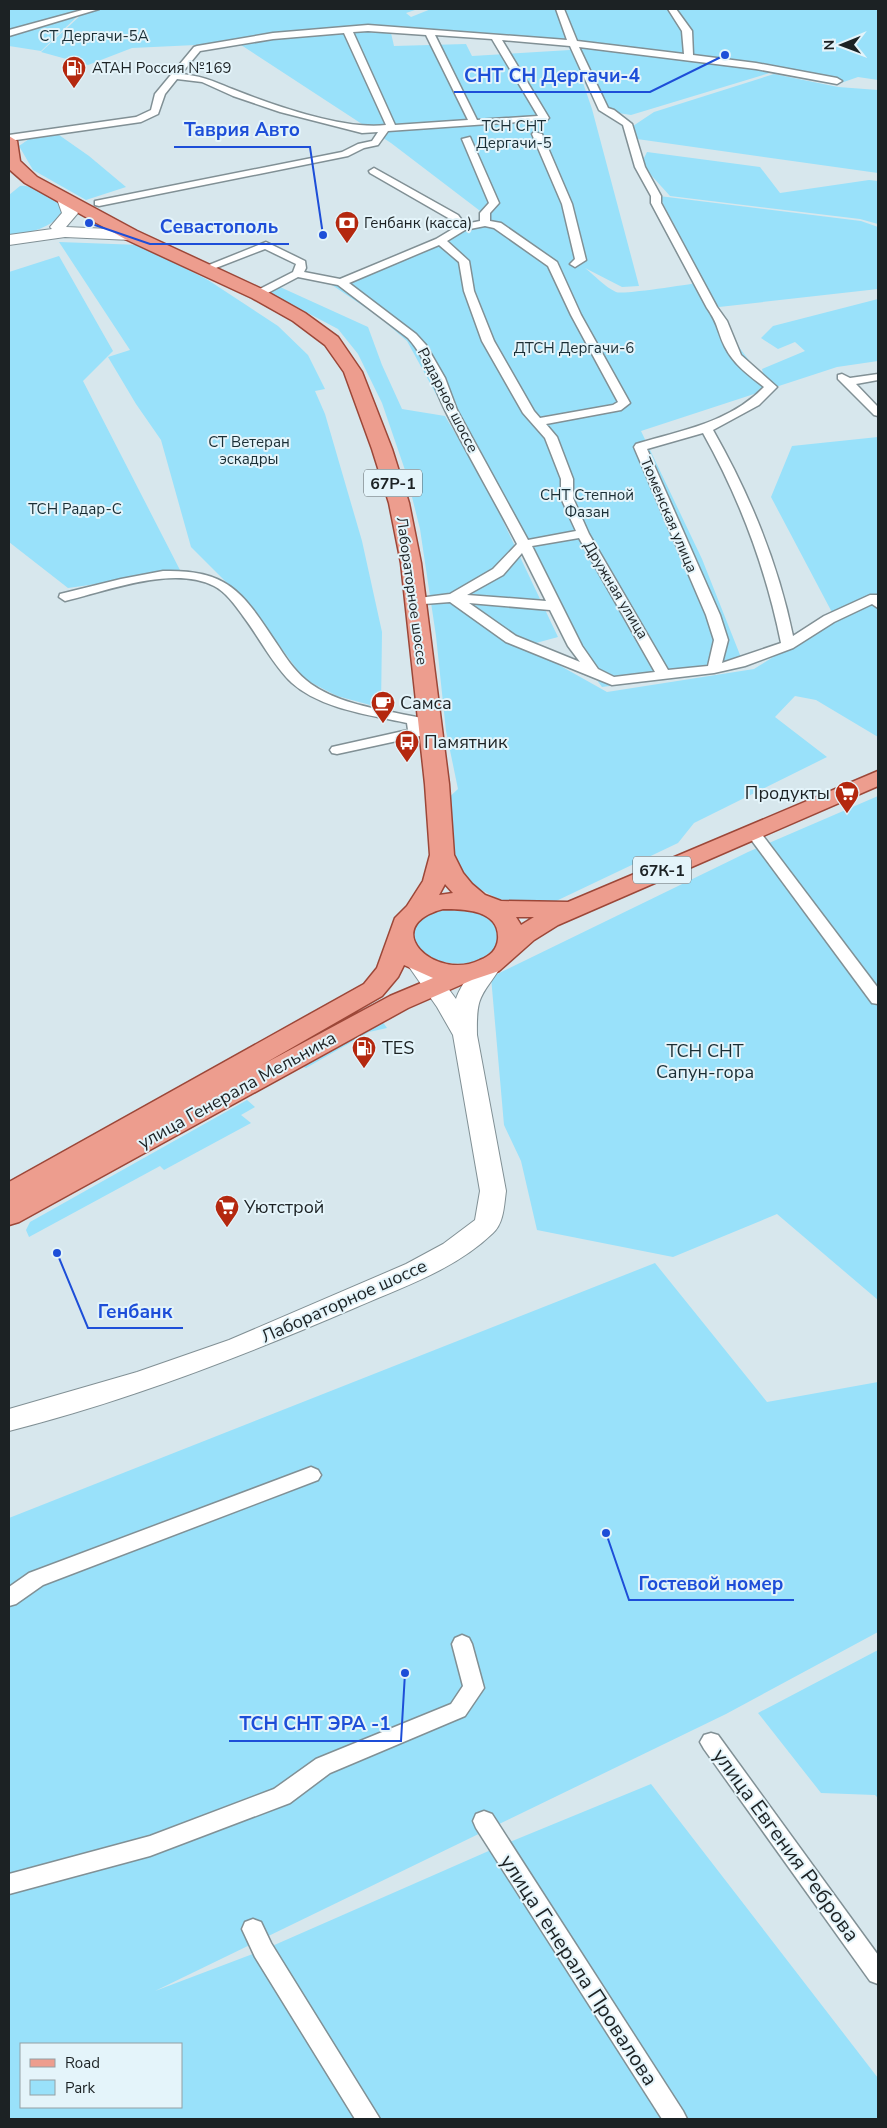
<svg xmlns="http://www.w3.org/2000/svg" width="887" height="2128" font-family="'Nunito Sans',sans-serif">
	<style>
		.green { fill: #99e1fa; fill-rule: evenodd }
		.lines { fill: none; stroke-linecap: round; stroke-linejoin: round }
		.street-casing { stroke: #819095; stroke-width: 3 }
		.secondary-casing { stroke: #819095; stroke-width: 2 }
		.primary-casing { stroke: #9c4738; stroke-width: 3 }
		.street { fill: #fff; fill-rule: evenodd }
		.secondary { fill: #fff; fill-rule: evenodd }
		.primary { fill: #ed9d8e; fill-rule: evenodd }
		.labels { text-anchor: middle; stroke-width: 4; stroke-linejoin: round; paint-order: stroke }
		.far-park-label { font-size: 15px; fill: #1a2e35; stroke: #e4f4fa }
		.far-poi-label { font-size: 15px; fill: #1c2224; stroke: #e4f4fa; text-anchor: start }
		.far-street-label { font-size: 15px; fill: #1c2224; stroke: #e4f4fa }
		.shield { fill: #e4f4fa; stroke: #586164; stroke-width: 1 }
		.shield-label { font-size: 16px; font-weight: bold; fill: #1c2224 }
		.poi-label { font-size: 18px; fill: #1c2224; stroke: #e4f4fa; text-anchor: start }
		.park-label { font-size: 18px; fill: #1a2e35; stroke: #e4f4fa }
		.street-label { font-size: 18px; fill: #1c2224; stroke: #e4f4fa }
		.near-street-label { font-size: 21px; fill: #1c2224; stroke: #e4f4fa }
		.leader { fill: none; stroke: #1d4ed8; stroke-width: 2 }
		.callout-dot { fill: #1d4ed8; stroke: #e4f4fa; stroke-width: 2 }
		.callout-label { font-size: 19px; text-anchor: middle; font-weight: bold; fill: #1d4ed8; stroke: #e4f4fa; stroke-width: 4; stroke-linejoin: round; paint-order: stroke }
	</style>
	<rect width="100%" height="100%" fill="#d7e7ed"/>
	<!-- green -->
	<g class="green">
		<polygon points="9,9 85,9 41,51 9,46"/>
		<path d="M98,9H418L406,13L411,17L431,9H878V80L858,77L838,84L773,72L631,115L599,110L580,74L592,109L639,286L622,287L585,268C594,275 605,287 616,292C623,295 690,284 704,282L659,196L861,221L878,227V289L710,308L765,382L762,369L805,351L795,342L778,349L761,338L773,326L878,299V361L837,367L641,431L702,559L744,665L724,671L602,687L568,641L494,502L558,637L525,646L607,692L754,669L835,618L771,497L792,446L878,437V737L816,700L795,696L775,717L827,757L694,823L678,843L554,902L526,904L498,899L478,888L457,872L450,857L445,801L458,789L446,731L436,636L420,529L406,473L382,403L358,354L338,329L270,293L280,287L368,327L382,365L402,409L445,416L483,480L407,341L378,316L329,283L437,238L446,246L442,241L465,228L489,224L544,255L492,220L391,143L238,43L132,48L88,65L41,52L82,14ZM383,29L566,40L570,50L472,56L466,44L394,46L391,33L365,32Z"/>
		<polygon points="774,74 838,87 878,90 878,173 637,139 630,128 654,112"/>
		<polygon points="59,135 89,156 126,187 86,200 33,170 19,146 29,139"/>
		<polygon points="647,152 760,167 780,193 869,180 878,181 878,224 860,219 670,196 641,164"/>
		<path d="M20,186C32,184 58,199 63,210C55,228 26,234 9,235V195Z"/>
		<polygon points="59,242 140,245 208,280 278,326 308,355 325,389 315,391 325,414 362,541 382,632 381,708 337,696 304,679 251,607 191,547 161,440 136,404 108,357 130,350"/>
		<polygon points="59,256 113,351 83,381 181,572 68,588 9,542 9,272"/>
		<polygon points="878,796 878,1300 777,1214 673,1257 537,1230 521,1161 504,1125 491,977 748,852"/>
		<path d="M455,903L496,918L501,939C480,972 451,966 419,955L407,926L413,917Z"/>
		<polygon points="380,1018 387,1028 369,1032 306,1068 301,1066"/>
		<polygon points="247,1100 255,1107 241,1115 251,1123 164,1170 160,1166 29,1237 26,1230 30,1222"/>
		<path d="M655,1263L767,1402L878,1382V1632L726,1714L155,1991L263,1950L500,1846L651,1784L878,2078V2119H9V1518ZM21,2044H181V2107H21Z"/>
		<polygon points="878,1650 878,1798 875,1795 821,1793 758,1713"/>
	</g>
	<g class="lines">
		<defs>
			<g id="street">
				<polygon points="86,9 99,9 9,36 9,30"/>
				<path d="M556,9H564L577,41L684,54L682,31L668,9H676L692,31L693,55L756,63L837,78L842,81L837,84L756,69L579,47L608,108L614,110L632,124L645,167L661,196V203L717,307L727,321L741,355L777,387L759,405L713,430C750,495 778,563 793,636L824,616L870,595H878V608L872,604L834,622L793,648L745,666L714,673L612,685L506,642L450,602L411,605L409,602L411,599L450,594L493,569L517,544C494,500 469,457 446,412C433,387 428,360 408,338L338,285L298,277L262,296H254V292L293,272L296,264L265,249L208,271H200L199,269L266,242L305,261L306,268L304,272L340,279L436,239L456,227L450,219L370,173L369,171L374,168L458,215L465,224L480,221V213L489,203L462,139L470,137L499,203L490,213V221L501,223L557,262L581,315L630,403L621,410L546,424L557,437L573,479V498L589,534L668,670L708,666L714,640L706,615L634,447L636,444C682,430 729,423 764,387C750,376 734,365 725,347C717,331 719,325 707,308L651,203V196L635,167L623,125L599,110L570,46L502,40L549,118L547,120L388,131L378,145L364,148L348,156L99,206L95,205V201L342,152L358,144L372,141L378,132L362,133L280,112L233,96L202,82L177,79L165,94L158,114L141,122L9,141V135L136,117L151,110L155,94L194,47L197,46L273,33L368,25L567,40ZM368,31L426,35L468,120L395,125L353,32ZM344,33L386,125C345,130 279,107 240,92C216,83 209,77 181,74L200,51L273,39ZM435,35L492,39L538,116L477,120ZM485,226L494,228L548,266L571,315L618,402L613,405L540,418L534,411L494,341L474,291L469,261L447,241L465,230ZM439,245L459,262L464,291L482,341L523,413L545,438L561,479V498L576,531L528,540L457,410L445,378L426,345L416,334L349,283ZM703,433C740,499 766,569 781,643L722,663L728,640L720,615L647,449ZM579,538L655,672L614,677L598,669L582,646L532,546ZM522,553L546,601L467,595L503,575ZM469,603L550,610L568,646L580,662L516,636Z"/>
				<polygon points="534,132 542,134 572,204 586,260 575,267 570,264 575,259 562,204 532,134"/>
				<polygon points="842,374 850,378 878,374 878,380 856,384 878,407 878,416 874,415 838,379 838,375"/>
				<path d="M163,571C231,569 244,595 279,647C288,661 297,674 311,684C345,708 395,711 435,721L437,724L430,728L421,726L420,736L337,754L332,753L330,750L332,747L408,730L407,723C370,715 321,709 292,683C273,665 259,637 243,616C235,605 226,592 214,586C173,565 107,591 65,601L59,597L60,594L121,579Z"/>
				<polygon points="752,827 757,828 878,988 878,1004 872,1003 747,834 745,831 747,828"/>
				<polygon points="311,1467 318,1470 321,1475 318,1480 43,1585 16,1604 9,1606 9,1587 29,1573"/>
				<polygon points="462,1635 469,1638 472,1644 484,1688 465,1716 330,1773 290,1803 150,1856 9,1894 9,1874 150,1836 274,1789 316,1759 451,1704 463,1686 452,1644 455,1638"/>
				<polygon points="711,1733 718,1735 878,1955 878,1984 870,1981 704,1749 700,1742 704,1735"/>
				<polygon points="484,1811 492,1814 683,2111 687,2119 662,2119 476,1828 473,1821 476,1814"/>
				<polygon points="253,1919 261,1922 271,1943 380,2119 355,2119 255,1957 242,1929 245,1922"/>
			</g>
			<g id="secondary">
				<polygon points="64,195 69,196 78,213 66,227 131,230 139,235 131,240 65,237 9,245 9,235 52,229 50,227 62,213 57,199"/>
				<path d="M416,954L424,956L456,999C459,989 474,965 483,960C489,957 494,958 499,960L502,965C482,997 476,993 477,1035L506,1191C504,1205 504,1223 493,1233C456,1269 403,1287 357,1307C243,1356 130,1400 9,1431V1409L137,1372L229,1340L406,1264L443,1244L475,1220L480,1191L453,1035L437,1007L405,961L408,956Z"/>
			</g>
			<path id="primary" d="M9,136L17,141L20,161L37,177L137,231L264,290L305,313L338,337L362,372L392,449L409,503L421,563L449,784L454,855L463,873L472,884L485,895L501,901L568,902L878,771V786L558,925L534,940L499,971L472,980L408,1008L19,1222L9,1225V1182L364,984L377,968L395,918L407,906L423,881L430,855L425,784L401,563L389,503L372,449L344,372L325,345L293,321L252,298L125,239L25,183L9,169ZM445,884L453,893L439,895ZM443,909C465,909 500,910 498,939C497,950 490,956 480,960C435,982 377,927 443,909ZM516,917H534L521,925ZM404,965L433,978L390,996L260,1066L382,996L398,977Z"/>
		</defs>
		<!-- street casing -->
		<use href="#street" class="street-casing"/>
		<!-- secondary casing -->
		<use href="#secondary" class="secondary-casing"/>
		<!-- primary casing -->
		<use href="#primary" class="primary-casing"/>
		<!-- street -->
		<use href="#street" class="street"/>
		<!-- secondary -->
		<use href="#secondary" class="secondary"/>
		<!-- primary -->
		<use href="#primary" class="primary"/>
	</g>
	<!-- icons -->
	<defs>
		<symbol id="fuel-pin" viewBox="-11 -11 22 30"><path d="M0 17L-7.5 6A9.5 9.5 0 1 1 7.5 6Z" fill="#b4280f" stroke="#e4f4fa"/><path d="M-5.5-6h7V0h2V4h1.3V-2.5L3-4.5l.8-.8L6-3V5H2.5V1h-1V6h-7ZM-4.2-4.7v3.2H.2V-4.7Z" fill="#fff"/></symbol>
		<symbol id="bank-pin" viewBox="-11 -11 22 30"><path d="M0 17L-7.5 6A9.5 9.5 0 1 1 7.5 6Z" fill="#b4280f" stroke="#e4f4fa"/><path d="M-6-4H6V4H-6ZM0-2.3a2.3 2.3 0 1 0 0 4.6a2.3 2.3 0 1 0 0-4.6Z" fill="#fff"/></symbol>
		<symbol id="cafe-pin" viewBox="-11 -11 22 30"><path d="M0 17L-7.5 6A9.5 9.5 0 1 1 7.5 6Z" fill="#b4280f" stroke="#e4f4fa"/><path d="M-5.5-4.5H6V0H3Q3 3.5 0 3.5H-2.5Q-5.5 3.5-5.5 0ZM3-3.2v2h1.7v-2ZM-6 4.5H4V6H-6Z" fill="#fff"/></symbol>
		<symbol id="bus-pin" viewBox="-11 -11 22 30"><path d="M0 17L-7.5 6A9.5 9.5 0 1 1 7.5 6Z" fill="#b4280f" stroke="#e4f4fa"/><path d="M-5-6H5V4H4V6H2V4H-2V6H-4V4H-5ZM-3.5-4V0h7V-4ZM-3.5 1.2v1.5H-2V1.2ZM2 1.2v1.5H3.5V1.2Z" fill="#fff"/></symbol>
		<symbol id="supermarket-pin" viewBox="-11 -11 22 30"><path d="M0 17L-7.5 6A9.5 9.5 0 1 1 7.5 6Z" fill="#b4280f" stroke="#e4f4fa"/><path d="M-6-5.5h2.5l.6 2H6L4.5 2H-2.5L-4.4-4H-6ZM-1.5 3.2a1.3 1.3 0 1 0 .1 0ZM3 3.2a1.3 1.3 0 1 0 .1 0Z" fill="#fff"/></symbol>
	</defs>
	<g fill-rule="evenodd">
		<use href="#fuel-pin" x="60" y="54" width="28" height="38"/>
		<use href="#bank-pin" x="333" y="209" width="28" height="38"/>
		<use href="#cafe-pin" x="369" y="689" width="28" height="38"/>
		<use href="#bus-pin" x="393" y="728" width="28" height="38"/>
		<use href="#supermarket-pin" x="833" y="779" width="28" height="38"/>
		<use href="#fuel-pin" x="350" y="1034" width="28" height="38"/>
		<use href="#supermarket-pin" x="213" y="1193" width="28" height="38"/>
	</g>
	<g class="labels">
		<!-- far-park labels -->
		<g class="far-park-label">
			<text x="94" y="41">СТ Дергачи-5А</text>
			<text x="514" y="131">ТСН СНТ<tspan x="514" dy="17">Дергачи-5</tspan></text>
			<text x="574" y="353">ДТСН Дергачи-6</text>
			<text x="249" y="447">СТ Ветеран<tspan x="249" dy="17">эскадры</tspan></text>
			<text x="587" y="500">СНТ Степной<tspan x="587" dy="17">Фазан</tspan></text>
			<text x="75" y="514">ТСН Радар-С</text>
		</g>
		<!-- far-poi labels -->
		<g class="far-poi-label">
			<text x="92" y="73">АТАН Россия №169</text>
			<text x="364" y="228">Генбанк (касса)</text>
		</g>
		<!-- far-street labels -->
		<g class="far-street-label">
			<text transform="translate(448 400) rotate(63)" y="5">Радарное шоссе</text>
			<text transform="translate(669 515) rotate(67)" y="5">Тюменская улица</text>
			<text transform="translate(616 590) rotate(59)" y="5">Дружная улица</text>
			<text transform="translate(412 591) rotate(82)" y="5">Лабораторное шоссе</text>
		</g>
		<!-- shield labels -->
		<g class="shield">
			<rect x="364" y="469.5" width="58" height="27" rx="4"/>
			<rect x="633" y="856.5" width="58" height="27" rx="4"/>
		</g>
		<g class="shield-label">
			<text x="393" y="489">67Р-1</text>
			<text x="662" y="876">67К-1</text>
		</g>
		<!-- poi labels -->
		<g class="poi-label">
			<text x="400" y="709">Самса</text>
			<text x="424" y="748">Памятник</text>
			<text x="830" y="799" text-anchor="end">Продукты</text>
			<text x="382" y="1054">TES</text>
			<text x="244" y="1213">Уютстрой</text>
		</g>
		<!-- park labels -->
		<g class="park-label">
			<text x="705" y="1057">ТСН СНТ<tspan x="705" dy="21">Сапун-гора</tspan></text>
		</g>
		<!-- street labels -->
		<g class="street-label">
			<text transform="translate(237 1090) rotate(-29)" y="6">улица Генерала Мельника</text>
			<text transform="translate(344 1301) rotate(-24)" y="6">Лабораторное шоссе</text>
		</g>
		<!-- near-street labels -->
		<g class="near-street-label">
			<text transform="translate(786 1845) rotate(54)" y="7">улица Евгения Реброва</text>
			<text transform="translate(579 1970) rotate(57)" y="7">улица Генерала Провалова</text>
		</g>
	</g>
	<!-- callouts -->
	<path class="leader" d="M725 55L650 92H454M323 235L310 147H174M89 223L150 244H289M57 1253L88 1328H183M606 1533L629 1600H794M405 1673L401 1741H229"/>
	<g class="callout-dot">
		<circle cx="725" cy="55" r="5"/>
		<circle cx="323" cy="235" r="5"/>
		<circle cx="89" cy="223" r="5"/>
		<circle cx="57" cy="1253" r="5"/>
		<circle cx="606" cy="1533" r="5"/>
		<circle cx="405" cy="1673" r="5"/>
	</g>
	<g class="callout-label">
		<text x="552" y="82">СНТ СН Дергачи-4</text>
		<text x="242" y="136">Таврия Авто</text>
		<text x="219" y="233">Севастополь</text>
		<text x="135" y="1318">Генбанк</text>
		<text x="711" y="1590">Гостевой номер</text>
		<text x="315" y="1730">ТСН СНТ ЭРА -1</text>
	</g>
	<!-- border -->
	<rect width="887" height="2128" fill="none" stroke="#1c2224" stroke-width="20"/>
	<!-- legend -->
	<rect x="20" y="2043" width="162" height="65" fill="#e4f4fa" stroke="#94a0a4"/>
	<rect x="30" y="2059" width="25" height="8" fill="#ed9d8e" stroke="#94a0a4"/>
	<text x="65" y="2068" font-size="15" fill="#1c2224">Road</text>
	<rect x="30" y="2080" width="25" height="15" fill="#99e1fa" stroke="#94a0a4"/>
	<text x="65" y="2093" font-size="15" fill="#1c2224">Park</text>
	<!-- north arrow -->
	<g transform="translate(842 45) rotate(269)" stroke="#e4f4fa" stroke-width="4" paint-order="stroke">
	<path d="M0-4L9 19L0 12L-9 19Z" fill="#1c2224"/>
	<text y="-8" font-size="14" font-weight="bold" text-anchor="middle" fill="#1c2224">N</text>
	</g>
</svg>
